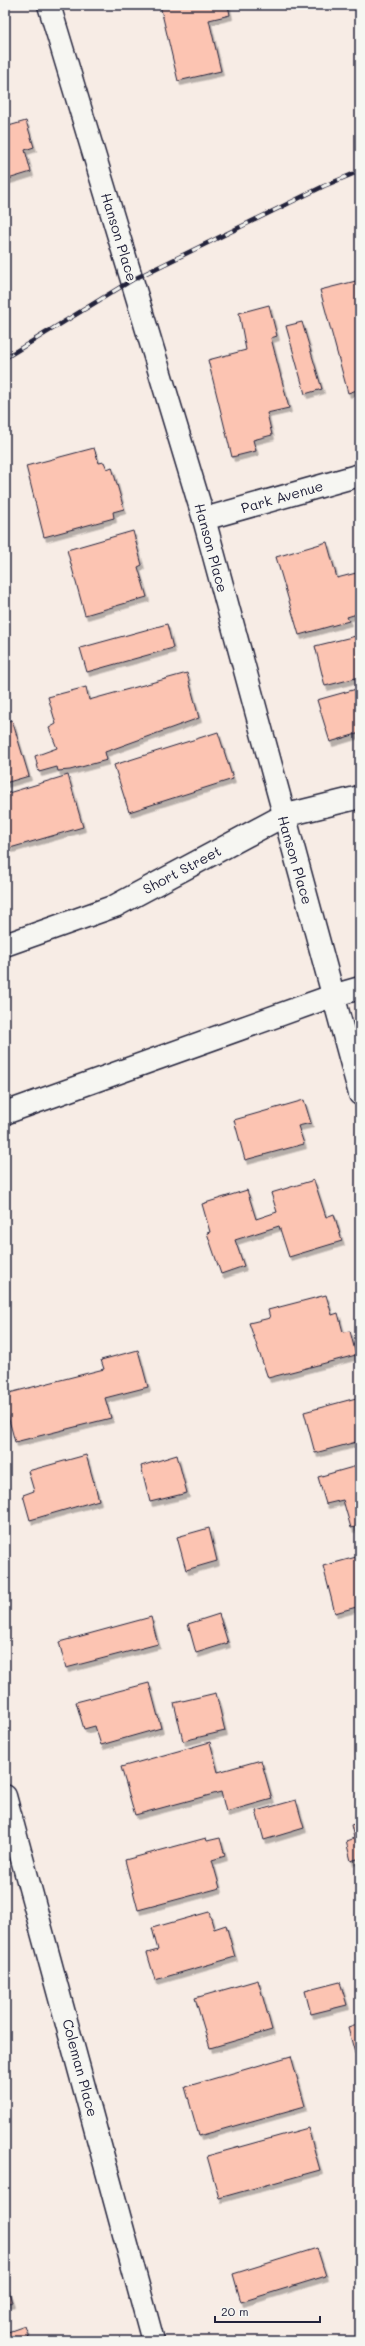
<svg xmlns="http://www.w3.org/2000/svg" width="365" height="2346" font-family="Mali,sans-serif">
	<style>
		.building { fill: #fcc4b2; stroke: #22223b; filter: url(#shadow) }
		.lines { fill: none; stroke-linecap: round; stroke-linejoin: round }
		.minor-casing { stroke: #22223b; stroke-width: 25 }
		.minor { stroke: #f6f6f2; stroke-width: 22 }
		.rail-casing { stroke: #22223b; stroke-width: 4.5 }
		.rail { stroke: #f6f6f2; stroke-width: 3; stroke-dasharray: 9; stroke-linecap: butt }
		.labels { text-anchor: middle; stroke-width: 4; stroke-linejoin: round; paint-order: stroke }
		.street-label { font-size: 14px; fill: #22223b; stroke: #f6f6f2 }
	</style>
	<defs>
		<filter id="shadow"><feDropShadow dx="2.5" dy="4.5" stdDeviation="0" flood-color="#0004"/></filter>
	</defs>
	<rect width="100%" height="100%" fill="#f7ece5"/>
	<filter id="ink" filterUnits="userSpaceOnUse"><feTurbulence type="fractalNoise" baseFrequency=".025" numOctaves="2"/><feDisplacementMap in="SourceGraphic" scale="8" xChannelSelector="R" yChannelSelector="G"/><feConvolveMatrix kernelMatrix="1 2 1 2 8 2 1 2 1" color-interpolation-filters="sRGB"/></filter>
	<g filter="url(#ink)">
		<!-- building -->
		<g class="building">
			<polygon points="160,5 228,5 230,15 209,20 221,71 178,81"/>
			<polygon points="26,121 34,147 25,150 31,172 5,180 5,127"/>
			<polygon points="360,280 360,325 357,326 360,337 360,389 348,393 320,290"/>
			<polygon points="269,305 277,336 271,338 289,408 267,413 272,435 253,440 256,451 232,457 208,360 246,350 239,313"/>
			<polygon points="302,322 322,389 305,394 286,326"/>
			<polygon points="94,448 99,463 104,462 107,469 112,467 124,509 113,512 114,518 44,537 26,466"/>
			<polygon points="133,531 142,565 138,567 147,597 85,615 67,550"/>
			<polygon points="327,542 337,578 360,572 360,613 347,617 349,621 299,635 276,557"/>
			<polygon points="167,624 173,648 87,672 80,648"/>
			<polygon points="360,635 360,677 325,686 315,646"/>
			<polygon points="187,673 199,718 105,752 107,760 70,770 58,771 57,767 39,772 35,756 57,748 49,728 56,724 48,697 86,687 89,700"/>
			<polygon points="360,688 360,733 330,742 317,700"/>
			<polygon points="12,720 29,776 5,783 5,722"/>
			<polygon points="218,732 233,779 129,812 114,765"/>
			<polygon points="68,775 83,827 10,848 5,832 5,794"/>
			<polygon points="304,1100 311,1123 298,1126 304,1144 245,1160 234,1120"/>
			<polygon points="314,1180 326,1217 334,1214 342,1241 289,1257 279,1226 235,1240 244,1266 221,1274 207,1233 210,1232 202,1204 247,1190 256,1219 277,1212 271,1193"/>
			<polygon points="326,1295 332,1315 338,1313 343,1332 350,1331 356,1355 268,1378 249,1323 270,1318 268,1310"/>
			<polygon points="138,1350 148,1387 105,1398 111,1418 15,1442 5,1405 5,1394 104,1369 101,1360"/>
			<polygon points="360,1397 360,1441 315,1453 304,1412"/>
			<polygon points="86,1455 99,1500 30,1520 23,1495 34,1491 28,1471"/>
			<polygon points="177,1455 187,1493 150,1502 141,1466"/>
			<polygon points="360,1465 360,1526 351,1528 343,1500 326,1504 318,1477"/>
			<polygon points="209,1528 217,1561 186,1570 177,1537"/>
			<polygon points="360,1556 360,1606 335,1613 323,1566"/>
			<polygon points="219,1614 228,1643 196,1653 188,1624"/>
			<polygon points="151,1617 158,1644 66,1668 59,1642"/>
			<polygon points="149,1683 161,1728 101,1745 95,1726 84,1729 76,1702"/>
			<polygon points="216,1693 225,1731 183,1741 174,1703"/>
			<polygon points="210,1742 218,1772 261,1760 272,1799 226,1812 221,1792 135,1815 121,1767"/>
			<polygon points="296,1800 304,1828 264,1840 256,1811"/>
			<polygon points="360,1822 360,1858 351,1861 346,1841 354,1838 351,1825"/>
			<polygon points="206,1838 207,1841 220,1838 225,1856 212,1860 220,1888 138,1910 125,1860"/>
			<polygon points="209,1912 214,1929 226,1925 235,1957 155,1980 147,1953 158,1950 152,1928"/>
			<polygon points="258,1980 272,2030 210,2048 195,1998"/>
			<polygon points="340,1982 347,2005 311,2014 305,1991"/>
			<polygon points="360,2024 360,2063 358,2064 348,2028"/>
			<polygon points="291,2056 305,2106 199,2136 185,2087"/>
			<polygon points="308,2128 320,2170 219,2198 207,2156"/>
			<polygon points="317,2248 326,2276 241,2302 233,2274"/>
			<polygon points="5,2280 12,2302 5,2304"/>
			<polygon points="25,2326 30,2341 5,2341 5,2333"/>
		</g>
		<g class="lines">
			<defs>
				<g id="minor">
					<polyline points="49,5 204,519 360,1094"/>
					<polyline points="204,519 360,475"/>
					<polyline points="5,945 115,906 283,816 360,797"/>
					<polyline points="5,1113 332,996 360,988"/>
					<polyline points="5,1796 153,2341"/>
				</g>
			</defs>
			<!-- minor casing -->
			<use href="#minor" class="minor-casing"/>
			<!-- minor -->
			<use href="#minor" class="minor"/>
			<defs>
				<polyline id="rail" points="5,358 132,280 324,186 360,171"/>
			</defs>
			<!-- rail casing -->
			<use href="#rail" class="rail-casing"/>
			<!-- rail -->
			<use href="#rail" class="rail"/>
		</g>
	</g>
	<g class="labels">
		<!-- street labels -->
		<g class="street-label">
			<text transform="translate(119 237) rotate(73)" y="5">Hanson Place</text>
			<text transform="translate(282 497) rotate(-16)" y="5">Park Avenue</text>
			<text transform="translate(211 548) rotate(75)" y="5">Hanson Place</text>
			<text transform="translate(295 860) rotate(74)" y="5">Hanson Place</text>
			<text transform="translate(182 870) rotate(-28)" y="5">Short Street</text>
			<text transform="translate(80 2068) rotate(75)" y="5">Coleman Place</text>
		</g>
	</g>
	<!-- margin -->
	<rect width="365" height="2346" fill="none" stroke="#f6f6f2" stroke-width="20"/>
	<rect x="10" y="10" width="345" height="2326" fill="none" stroke="#22223b" stroke-width="1.5" filter="url(#ink)"/>
	<!-- scale -->
	<path d="M215 2316v6h105v-6" fill="none" stroke="#22223b" stroke-width="2"/>
	<text x="221" y="2316" font-size="12" fill="#22223b" stroke="#f6f6f2" stroke-width="3" paint-order="stroke">20 m</text>
</svg>
